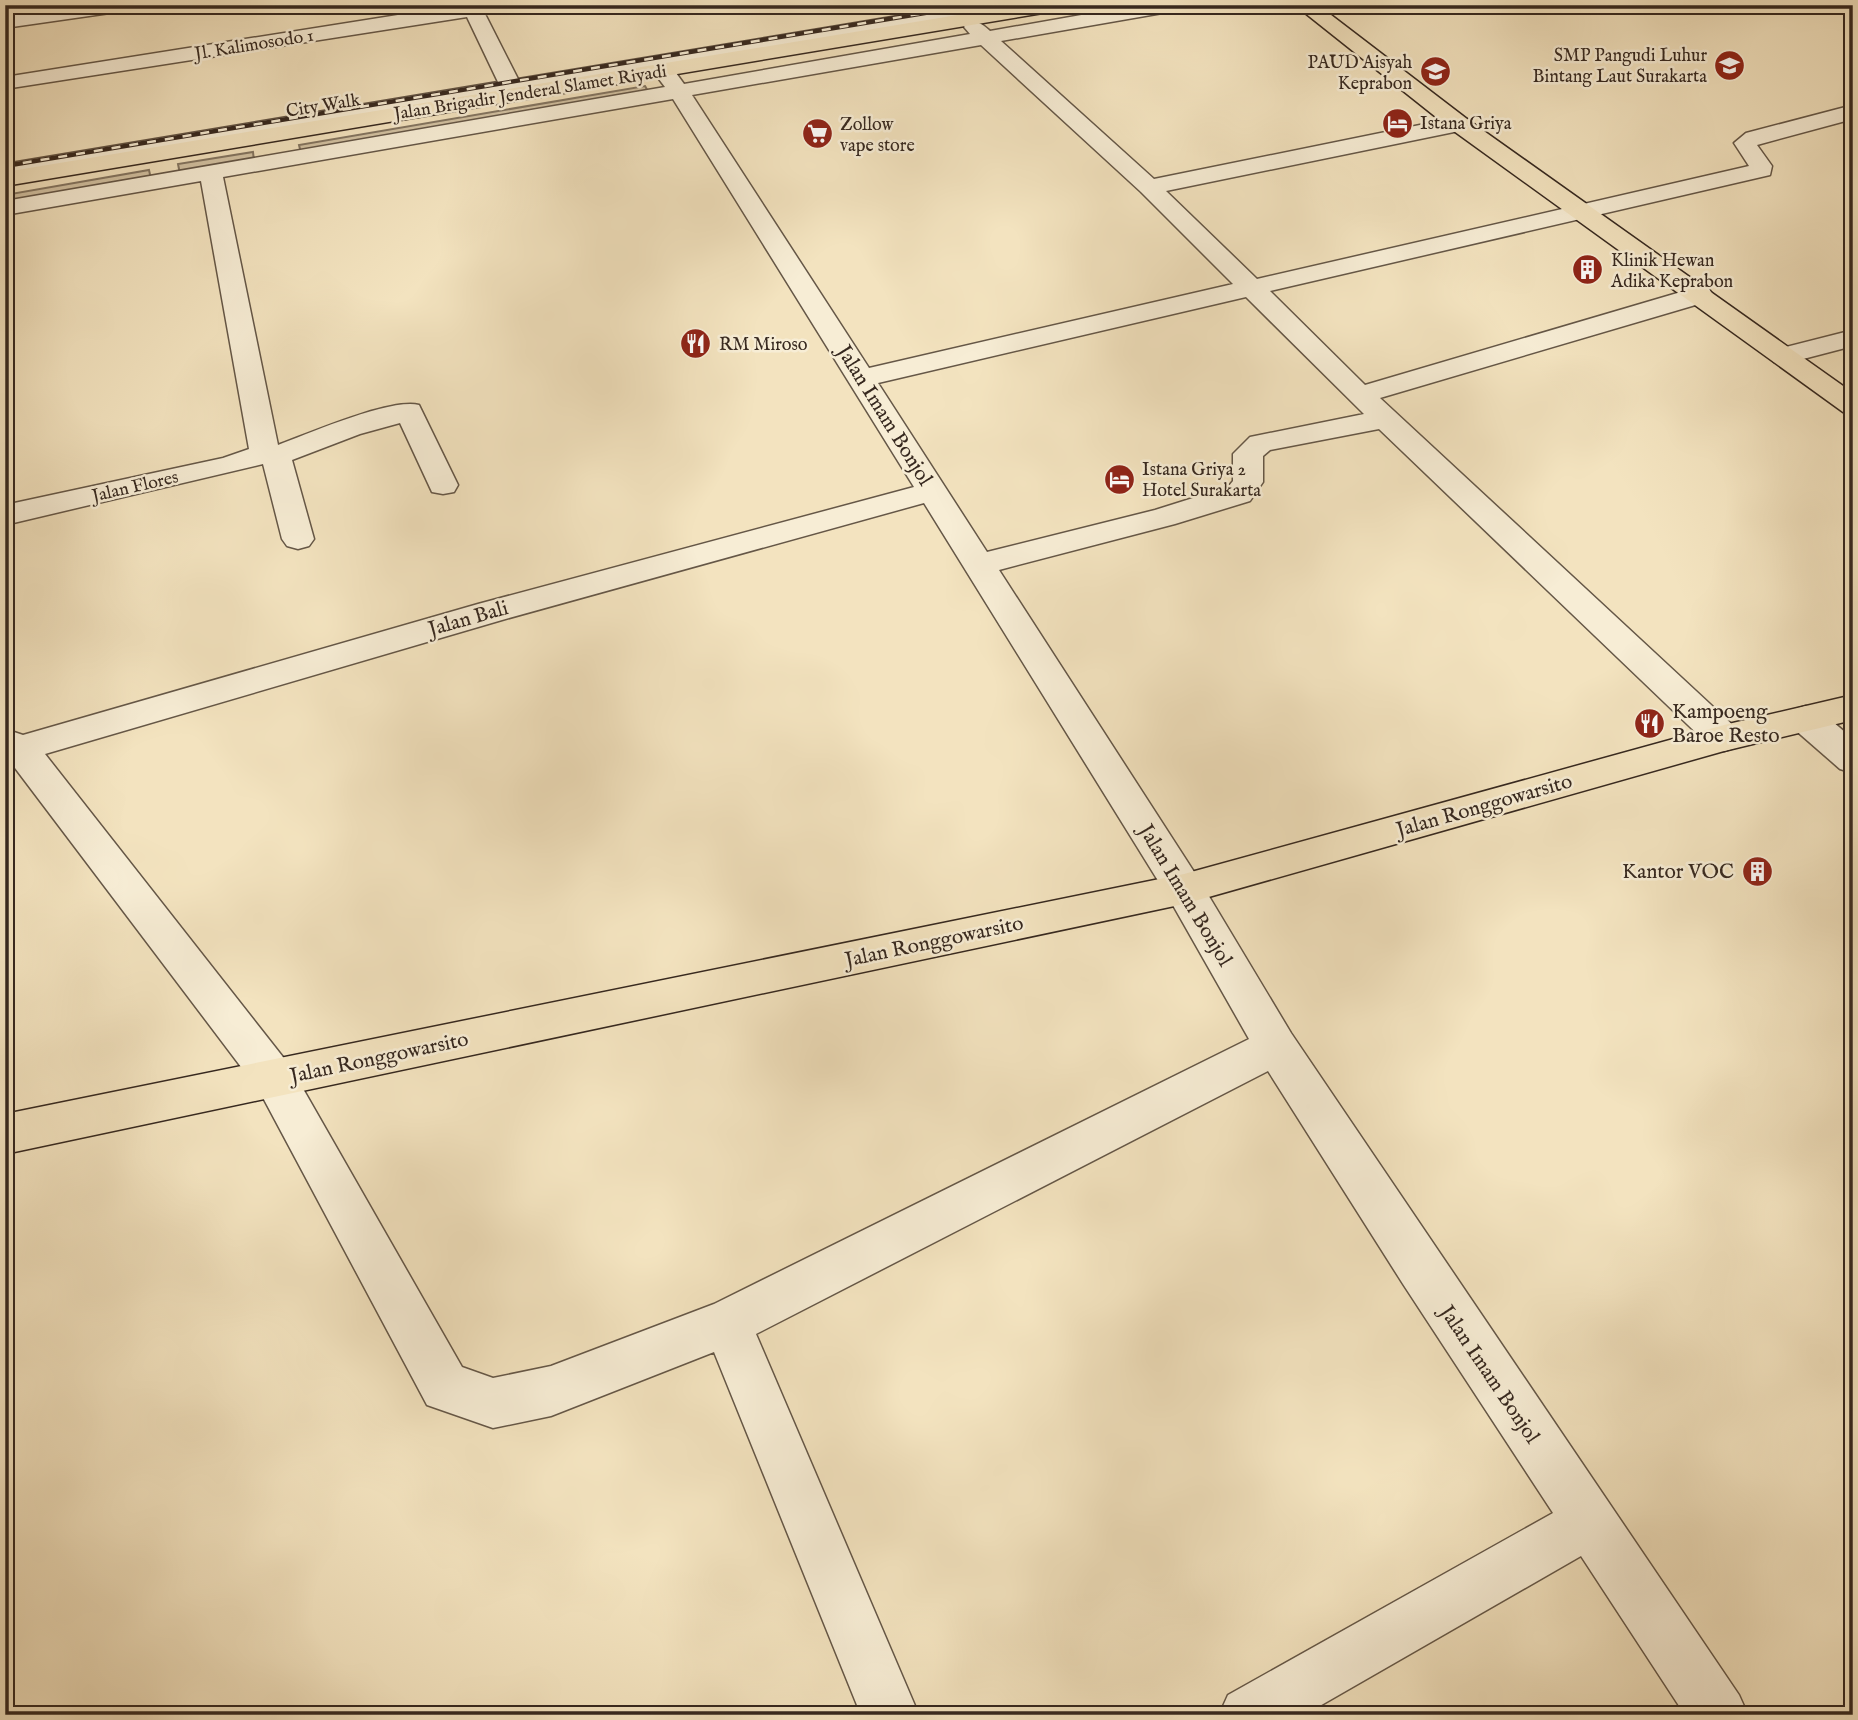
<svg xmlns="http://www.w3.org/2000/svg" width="1858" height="1720" font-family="'IM FELL English',serif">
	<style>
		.green { fill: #d3c3a4; stroke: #847662; stroke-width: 2 }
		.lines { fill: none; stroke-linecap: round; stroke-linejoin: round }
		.minor-casing { stroke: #655747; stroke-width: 3 }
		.major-casing { stroke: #36281f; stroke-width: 3 }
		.minor { fill: #f7edd5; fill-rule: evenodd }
		.major { fill: #f3e3bf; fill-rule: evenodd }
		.rail-casing { stroke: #36281f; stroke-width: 4.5 }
		.rail { stroke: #f7edd5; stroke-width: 2.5; stroke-dasharray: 9; stroke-linecap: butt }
		.labels { text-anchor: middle; stroke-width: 5; stroke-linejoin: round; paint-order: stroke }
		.far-street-label { font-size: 18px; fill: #36281f; stroke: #f7edd5 }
		.far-poi-label { font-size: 18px; fill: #36281f; stroke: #f7edd5; text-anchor: start }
		.street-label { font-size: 21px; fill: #36281f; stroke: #f7edd5 }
		.poi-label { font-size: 21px; fill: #36281f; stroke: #f7edd5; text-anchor: start }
	</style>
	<rect width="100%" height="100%" fill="#f3e3bf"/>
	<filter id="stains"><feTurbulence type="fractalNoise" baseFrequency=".00286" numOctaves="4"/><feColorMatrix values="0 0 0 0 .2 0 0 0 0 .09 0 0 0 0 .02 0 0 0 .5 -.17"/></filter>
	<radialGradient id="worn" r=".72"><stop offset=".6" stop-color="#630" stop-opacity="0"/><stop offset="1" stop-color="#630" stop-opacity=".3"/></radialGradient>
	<!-- green -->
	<g class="green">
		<polygon points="645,86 649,93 301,153 299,145"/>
		<polygon points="253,152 254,161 180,174 178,164"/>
		<polygon points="149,170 151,179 5,203 5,195"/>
	</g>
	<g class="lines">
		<defs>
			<g id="minor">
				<polygon points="81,5 134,5 124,11 5,28 5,16"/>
				<path d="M461,5H513L510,9L485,14L518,79L964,5H1011L1001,11L671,66L684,84L970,34L964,27L967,23C978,20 982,24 990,31L1138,5H1184L1174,11L1001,41L1154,179L1459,117L1467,119L1470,124L1467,129L1459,131L1166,191L1257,279L1749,166L1734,143L1746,133L1853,105V119L1757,145L1772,166L1770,175L1270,291L1365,385L1691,289L1700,287L1709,289L1713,295L1709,301L1380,398L1737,729L1742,738L1737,747L1724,751L1711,747L1379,429L1270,450L1263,456V482L1250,501L1175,524L999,570L1198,878L1291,1033L1739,1695L1748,1715H1685L1581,1556L1304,1715H1219L1228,1695L1553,1513L1403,1284L1268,1071L756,1334L919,1715H861L714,1352L551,1416L493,1428L427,1405L260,1092L12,764L5,766V729L23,735L478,604L914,487L673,99L223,177L278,445C308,434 390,398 419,405L458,485L454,492L443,494L432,492L400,423L360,434L292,460L314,539L309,546L298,549L287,546L282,539L263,464L5,525V505L223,458L249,449L201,181L5,215V201L665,87L652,70L524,91L526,94L523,99H507L504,94L5,178V164L498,82L467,17L5,89V77ZM981,45L1141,192L1233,284L869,368L692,95ZM1246,297L1364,414L1250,437L1233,454V481L1228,487L1155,510L987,552L878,383ZM924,503L1170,900L1249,1039L714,1304L551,1366L493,1378L462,1367L290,1066L45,754L502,620Z"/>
				<polygon points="1853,330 1853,346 1784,364 1774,362 1770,356 1774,350"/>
				<polygon points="1806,706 1819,710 1853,739 1853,773 1840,769 1793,728 1788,719 1793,710"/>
			</g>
			<g id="major">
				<polygon points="1018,5 1065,5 1055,11 5,186 5,172"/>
				<polygon points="1295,5 1318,5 1467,119 1853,393 1853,414 1843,412 1451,129"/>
				<polygon points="1853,695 1853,720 1724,751 1184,904 5,1154 5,1114 1184,874 1724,725"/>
			</g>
		</defs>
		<!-- minor casing -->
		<use href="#minor" class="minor-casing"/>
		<!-- major casing -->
		<use href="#major" class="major-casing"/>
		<!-- minor -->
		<use href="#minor" class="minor"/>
		<!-- major -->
		<use href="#major" class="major"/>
		<defs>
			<polyline id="rail" points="5,166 973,5"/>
		</defs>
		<!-- rail casing -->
		<use href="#rail" class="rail-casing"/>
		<!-- rail -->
		<use href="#rail" class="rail"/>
	</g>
	<!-- icons -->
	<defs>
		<symbol id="school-disc" viewBox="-11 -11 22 22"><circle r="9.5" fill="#8f2418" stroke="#f7edd5"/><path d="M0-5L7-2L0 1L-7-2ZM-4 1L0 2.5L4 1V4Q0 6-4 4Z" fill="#fff"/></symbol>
		<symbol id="hotel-disc" viewBox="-11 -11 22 22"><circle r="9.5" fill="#8f2418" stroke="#f7edd5"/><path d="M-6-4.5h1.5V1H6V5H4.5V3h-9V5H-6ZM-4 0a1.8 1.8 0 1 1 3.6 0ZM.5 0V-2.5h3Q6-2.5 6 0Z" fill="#fff"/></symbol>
		<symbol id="supermarket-disc" viewBox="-11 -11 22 22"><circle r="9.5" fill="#8f2418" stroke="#f7edd5"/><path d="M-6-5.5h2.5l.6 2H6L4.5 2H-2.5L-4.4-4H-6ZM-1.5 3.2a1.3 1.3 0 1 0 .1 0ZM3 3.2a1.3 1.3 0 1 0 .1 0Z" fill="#fff"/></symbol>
		<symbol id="building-disc" viewBox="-11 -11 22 22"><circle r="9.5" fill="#8f2418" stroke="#f7edd5"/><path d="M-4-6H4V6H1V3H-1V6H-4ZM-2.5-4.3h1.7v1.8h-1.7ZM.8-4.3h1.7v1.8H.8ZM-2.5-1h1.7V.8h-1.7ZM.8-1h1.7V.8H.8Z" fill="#fff"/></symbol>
		<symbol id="restaurant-disc" viewBox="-11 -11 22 22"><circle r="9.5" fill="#8f2418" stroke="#f7edd5"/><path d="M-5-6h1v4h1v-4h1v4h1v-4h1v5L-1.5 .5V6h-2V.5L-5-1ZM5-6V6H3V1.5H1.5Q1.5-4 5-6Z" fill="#fff"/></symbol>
	</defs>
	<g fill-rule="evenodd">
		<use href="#school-disc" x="1712" y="48" width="35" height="35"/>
		<use href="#school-disc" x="1418" y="54" width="35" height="35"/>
		<use href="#hotel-disc" x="1380" y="106" width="35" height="35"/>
		<use href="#supermarket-disc" x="800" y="116" width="35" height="35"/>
		<use href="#building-disc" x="1570" y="252" width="35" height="35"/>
		<use href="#restaurant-disc" x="678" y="326" width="35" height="35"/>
		<use href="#hotel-disc" x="1102" y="462" width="35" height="35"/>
		<use href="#restaurant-disc" x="1632" y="706" width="35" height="35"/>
		<use href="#building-disc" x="1740" y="854" width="35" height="35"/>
	</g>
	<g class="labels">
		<!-- far-street labels -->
		<g class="far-street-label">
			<text transform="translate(254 44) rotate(-9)" y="6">Jl. Kalimosodo 1</text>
			<text transform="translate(530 92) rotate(-9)" y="6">Jalan Brigadir Jenderal Slamet Riyadi</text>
			<text transform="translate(323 105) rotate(-9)" y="6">City Walk</text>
			<text transform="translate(135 486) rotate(-13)" y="6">Jalan Flores</text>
		</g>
		<!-- far-poi labels -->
		<g class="far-poi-label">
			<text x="1707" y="61" text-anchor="end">SMP Pangudi Luhur<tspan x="1707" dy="21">Bintang Laut Surakarta</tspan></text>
			<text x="1412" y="68" text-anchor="end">PAUD Aisyah<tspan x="1412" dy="21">Keprabon</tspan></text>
			<text x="1420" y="129">Istana Griya</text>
			<text x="840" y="130">Zollow<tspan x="840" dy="21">vape store</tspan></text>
			<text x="1611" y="266">Klinik Hewan<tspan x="1611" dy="21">Adika Keprabon</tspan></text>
			<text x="719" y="350">RM Miroso</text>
			<text x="1142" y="475">Istana Griya 2<tspan x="1142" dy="21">Hotel Surakarta</tspan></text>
		</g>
		<!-- street labels -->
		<g class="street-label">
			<text transform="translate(885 415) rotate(58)" y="7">Jalan Imam Bonjol</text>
			<text transform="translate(468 618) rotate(-16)" y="7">Jalan Bali</text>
			<text transform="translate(1484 805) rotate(-16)" y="7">Jalan Ronggowarsito</text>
			<text transform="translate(1186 895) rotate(59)" y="7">Jalan Imam Bonjol</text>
			<text transform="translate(934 941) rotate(-12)" y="7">Jalan Ronggowarsito</text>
			<text transform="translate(379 1057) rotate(-12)" y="7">Jalan Ronggowarsito</text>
			<text transform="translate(1490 1374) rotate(56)" y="7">Jalan Imam Bonjol</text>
		</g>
		<!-- poi labels -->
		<g class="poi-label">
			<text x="1672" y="718">Kampoeng<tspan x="1672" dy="24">Baroe Resto</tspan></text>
			<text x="1734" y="878" text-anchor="end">Kantor VOC</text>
		</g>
	</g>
	<!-- margin -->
	<rect width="1858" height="1720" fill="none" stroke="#f3e3bf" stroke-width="28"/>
	<rect x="7" y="7" width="1844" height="1706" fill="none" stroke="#36281f" stroke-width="3.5"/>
	<rect x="14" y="14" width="1830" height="1692" fill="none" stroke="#36281f" stroke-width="2"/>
	<rect width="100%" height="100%" filter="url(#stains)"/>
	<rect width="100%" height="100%" fill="url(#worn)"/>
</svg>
